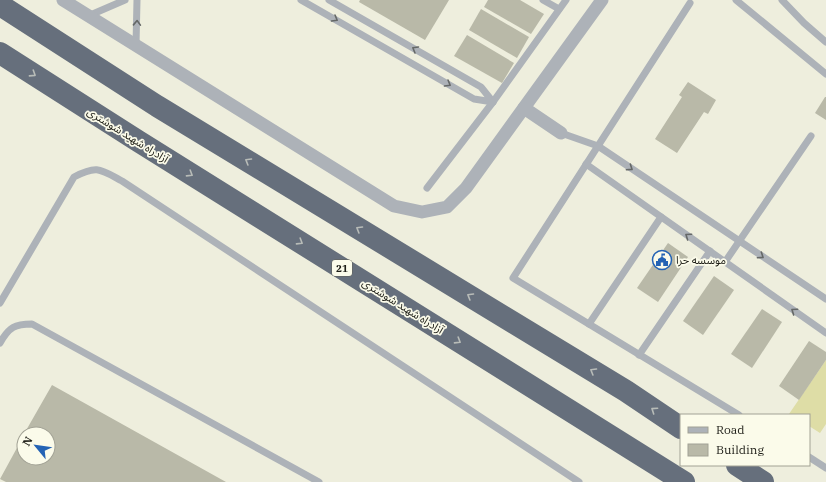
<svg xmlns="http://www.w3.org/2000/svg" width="826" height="482" font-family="'IBM Plex Serif','Noto Sans Arabic',serif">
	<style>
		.green { fill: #dedda6 }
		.building { fill: #b9b9a8 }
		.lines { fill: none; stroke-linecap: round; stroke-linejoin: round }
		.service { stroke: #adb2b8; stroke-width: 7 }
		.minor { stroke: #adb2b8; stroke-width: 13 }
		.motorway { stroke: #666f7c; stroke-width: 22 }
		.oneway { stroke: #656867 }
		.oneway2 { stroke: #b8bcb8 }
		.labels { text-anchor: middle; stroke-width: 3.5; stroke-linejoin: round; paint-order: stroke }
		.shield { fill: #fbfbea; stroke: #606056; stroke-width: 1 }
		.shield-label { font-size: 10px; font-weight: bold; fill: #1d1d16 }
		.street-label { font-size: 11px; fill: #1d1d16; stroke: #fbfbea }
		.poi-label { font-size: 11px; fill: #1d1d16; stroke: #fbfbea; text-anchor: start }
	</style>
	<rect width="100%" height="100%" fill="#eed"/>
	<!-- green -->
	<polygon class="green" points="826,360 826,424 820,433 809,426 809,415 789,414"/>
	<!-- building -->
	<g class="building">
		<polygon points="360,0 449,0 425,40 359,2"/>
		<polygon points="488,0 520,0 544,14 531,34 484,7"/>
		<polygon points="481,9 529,37 517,58 469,30"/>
		<polygon points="467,35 514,63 502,83 454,56"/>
		<polygon points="688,82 716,100 708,114 704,112 677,153 655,139 682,97 679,95"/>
		<polygon points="825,97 826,97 826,120 815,113"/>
		<polygon points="668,243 688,257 658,302 637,288"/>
		<polygon points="714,276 734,290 703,335 683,321"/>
		<polygon points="762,309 782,322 752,368 731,354"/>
		<polygon points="809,341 826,352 826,360 799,400 779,386"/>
		<polygon points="52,385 226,482 6,482 0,479 24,435 24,458 48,458 48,434 24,434"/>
	</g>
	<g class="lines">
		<!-- service -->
		<g class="service">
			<polyline points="301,0 474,99 493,102"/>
			<polyline points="329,0 481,87 493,102"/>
			<polyline points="543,0 559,9"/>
			<polyline points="736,0 826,74"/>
			<polyline points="782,0 804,23 826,42"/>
			<polyline points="690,3 513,278 739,415"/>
			<polyline points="88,16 125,0"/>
			<polyline points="136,45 137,0"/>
			<polyline points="561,133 598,146 826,299"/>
			<polyline points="586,164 826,333"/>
			<polyline points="427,188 493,102 566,0"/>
			<polyline points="725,262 811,136"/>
			<path d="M0,303L74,177C97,165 100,169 122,181L579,482"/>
			<polyline points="589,324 661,217"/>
			<path d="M0,343C9,327 15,324 32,324L319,482"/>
			<polyline points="639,355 710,251"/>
			<polyline points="809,457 826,468"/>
		</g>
		<!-- minor -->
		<g class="minor">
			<polyline points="63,0 394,206 422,212 447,207 466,188 602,0"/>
			<polyline points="524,108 561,133"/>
		</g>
		<!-- motorway -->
		<g class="motorway">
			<polyline points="0,5 157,106 626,391 681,428"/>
			<polyline points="0,53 138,141 684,482"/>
			<polyline points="737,465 763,482"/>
		</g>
	</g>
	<!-- one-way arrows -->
	<defs><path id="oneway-chevron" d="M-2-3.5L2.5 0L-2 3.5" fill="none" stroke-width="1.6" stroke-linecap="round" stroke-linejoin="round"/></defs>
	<g class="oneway">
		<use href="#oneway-chevron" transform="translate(335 19) rotate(30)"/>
		<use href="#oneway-chevron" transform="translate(137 23) rotate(-88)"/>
		<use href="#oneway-chevron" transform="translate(415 49) rotate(-150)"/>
		<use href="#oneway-chevron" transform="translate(448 84) rotate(30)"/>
		<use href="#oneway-chevron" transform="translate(630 168) rotate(34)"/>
		<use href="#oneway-chevron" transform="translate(688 236) rotate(-145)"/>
		<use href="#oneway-chevron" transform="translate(761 256) rotate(34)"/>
		<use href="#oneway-chevron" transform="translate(794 311) rotate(-145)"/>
	</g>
	<g class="oneway2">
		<use href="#oneway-chevron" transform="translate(33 74) rotate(33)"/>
		<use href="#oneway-chevron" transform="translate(248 161) rotate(-149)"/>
		<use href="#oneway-chevron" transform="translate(190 174) rotate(32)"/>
		<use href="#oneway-chevron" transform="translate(359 229) rotate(-149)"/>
		<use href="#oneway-chevron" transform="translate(300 242) rotate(32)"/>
		<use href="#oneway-chevron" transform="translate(470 296) rotate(-149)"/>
		<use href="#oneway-chevron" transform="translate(458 341) rotate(32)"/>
		<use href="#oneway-chevron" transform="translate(593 371) rotate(-149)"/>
		<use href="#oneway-chevron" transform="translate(654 410) rotate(-146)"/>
	</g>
	<!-- icons -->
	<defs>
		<symbol id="civic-ring" viewBox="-11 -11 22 22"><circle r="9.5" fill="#fbfbea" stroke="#2463b4" stroke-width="1.5"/><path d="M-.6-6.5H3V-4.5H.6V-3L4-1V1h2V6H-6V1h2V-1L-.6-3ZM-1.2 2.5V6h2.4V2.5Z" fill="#2463b4"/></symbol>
	</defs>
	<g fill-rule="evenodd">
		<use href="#civic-ring" x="651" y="249" width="22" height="22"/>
	</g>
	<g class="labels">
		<!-- shield labels -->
		<rect class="shield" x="332" y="260" width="20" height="16" rx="3"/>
		<g class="shield-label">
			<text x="342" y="272">21</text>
		</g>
		<!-- street labels -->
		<g class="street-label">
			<text transform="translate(128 135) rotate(32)" y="4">آزادراه شهید شوشتری</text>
			<text transform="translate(403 306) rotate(32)" y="4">آزادراه شهید شوشتری</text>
		</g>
		<!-- poi labels -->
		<g class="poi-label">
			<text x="676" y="264">موسسه حرا</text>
		</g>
	</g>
	<!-- legend -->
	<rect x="680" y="414" width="130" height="52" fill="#fbfbea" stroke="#a2a295"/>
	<rect x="688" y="427" width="20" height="6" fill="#adb2b8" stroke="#a2a295"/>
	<text x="716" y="434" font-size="12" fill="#1d1d16">Road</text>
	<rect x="688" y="444" width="20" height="12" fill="#b9b9a8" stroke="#a2a295"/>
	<text x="716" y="454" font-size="12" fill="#1d1d16">Building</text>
	<!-- north arrow -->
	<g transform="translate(36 446) rotate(299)"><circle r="19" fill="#fbfbea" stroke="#a2a295"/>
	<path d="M0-3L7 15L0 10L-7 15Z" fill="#2463b4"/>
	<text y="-6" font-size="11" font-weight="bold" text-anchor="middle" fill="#1d1d16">N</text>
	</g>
</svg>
